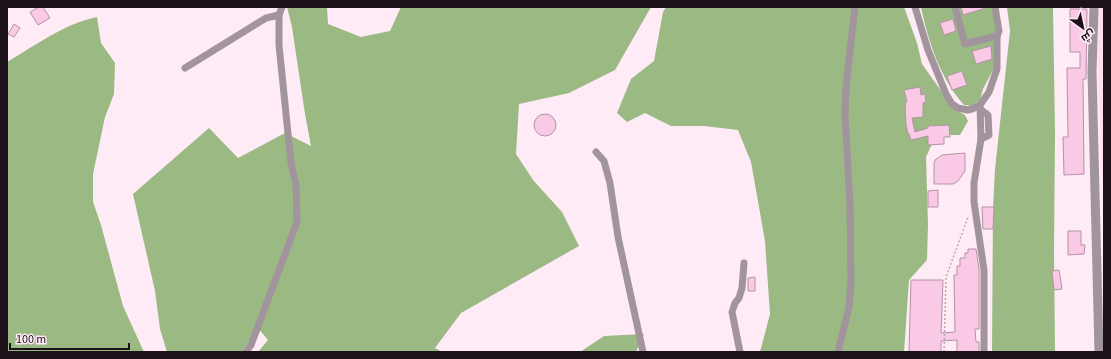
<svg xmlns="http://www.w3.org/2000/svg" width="1111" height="359" font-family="'Source Sans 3',Cairo,sans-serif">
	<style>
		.built { fill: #feddef }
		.forest { fill: #9bb983 }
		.building { fill: #fac9e5; stroke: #b293a4 }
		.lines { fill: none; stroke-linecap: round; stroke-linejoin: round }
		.path { stroke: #b9a8b2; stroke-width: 1.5; stroke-dasharray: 2 2; stroke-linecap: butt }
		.minor { stroke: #a2949c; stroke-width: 7 }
		.tertiary { stroke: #a2949c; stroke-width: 9 }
	</style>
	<rect width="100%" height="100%" fill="#ffebf6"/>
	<!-- built -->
	<polygon class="built" points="1098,7 1104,7 1104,223 1098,70"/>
	<!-- forest -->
	<g class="forest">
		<polygon points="287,7 327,7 328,24 361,37 390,31 401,7 651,7 615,70 569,93 519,104 516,154 533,180 562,212 579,246 461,313 435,348 443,352 258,352 268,340 258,328 242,352 167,352 160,329 155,291 133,194 209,128 238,158 285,133 311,146 305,114 292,27"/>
		<polygon points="666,7 904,7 917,43 922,64 954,109 965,115 968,121 960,135 936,135 926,157 928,225 927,260 909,280 904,352 760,352 770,314 765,241 751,162 738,130 704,126 671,126 645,113 627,122 617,113 631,79 654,61 663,12"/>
		<path d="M921,7H997L994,68L983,89L980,100L972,106L964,105C940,78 928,41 921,7Z"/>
		<polygon points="1007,7 1053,7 1055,133 1054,250 1055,352 992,352 993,209 995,169 1010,31"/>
		<path d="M97,17L101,43L115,63L114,94L105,117L93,174V202L101,225L123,306L144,352H7V62C36,45 64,24 97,17Z"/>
		<polygon points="644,334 636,352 580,352 604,336"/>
	</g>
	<!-- building -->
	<g class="building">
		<polygon points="39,7 43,7 50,18 38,25 30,12"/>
		<polygon points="961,7 983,7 983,9 963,15"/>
		<polygon points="1070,9 1087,9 1086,79 1083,79 1084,174 1064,175 1063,137 1068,137 1067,68 1080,68 1080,52 1070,52"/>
		<polygon points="953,19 956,31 944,35 940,23"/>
		<polygon points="14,24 20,28 14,37 8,34"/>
		<polygon points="991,46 992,59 976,64 972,51"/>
		<polygon points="962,71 967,85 952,90 947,76"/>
		<polygon points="920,87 921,95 925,94 926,102 923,103 923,117 912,118 915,132 928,128 928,126 949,125 950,137 944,137 944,144 928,145 928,136 911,140 909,134 908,134 906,125 905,103 907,102 904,90"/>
		<circle cx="545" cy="125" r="11"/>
		<polygon points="965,153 965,171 958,181 953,184 934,184 934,164 935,160 942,155"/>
		<polygon points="938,190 938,207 928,207 928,191"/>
		<polygon points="982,207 994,207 993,229 983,229"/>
		<polygon points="1068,231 1081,231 1081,245 1085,245 1084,254 1068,255"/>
		<polygon points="968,249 976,249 979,269 979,329 975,329 976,342 979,342 979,352 957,352 957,340 941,341 941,352 909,352 911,280 943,280 941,333 955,332 954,275 957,275 957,266 960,266 960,258 965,258 965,253 968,253"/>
		<polygon points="1059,270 1062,289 1054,290 1052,271"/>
		<polygon points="755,277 755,291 748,291 748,278"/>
	</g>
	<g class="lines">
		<!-- path -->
		<polyline class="path" points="944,352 946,277 968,217"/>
		<!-- minor -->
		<g class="minor">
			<polyline points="915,7 928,50 946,94 952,104 958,108 967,110 972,109 980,105 989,92 997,69 997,36 999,31 995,7"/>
			<polyline points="955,7 965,44 997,36"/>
			<polyline points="185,68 266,18 279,15"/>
			<polyline points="980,105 981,139 974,183 974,202 984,270 984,352"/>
			<polyline points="980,109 988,115 989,135 981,139"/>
			<polyline points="596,152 604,161 610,183 618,237 643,352"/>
			<polyline points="246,352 251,345 297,222 296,185 291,163 279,45 279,15 282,7"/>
			<polyline points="740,352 732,312 735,303 739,298 742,288 744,263"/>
			<polyline points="838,352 849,307 851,282 850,204 845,114 846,87 855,7"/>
		</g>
		<!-- tertiary -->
		<polyline class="tertiary" points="1094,7 1092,72 1099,352"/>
	</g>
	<!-- border -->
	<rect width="1111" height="359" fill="none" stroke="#1c1118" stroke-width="16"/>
	<!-- north arrow -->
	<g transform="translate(1083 28) rotate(147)" stroke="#ffebf6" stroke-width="3" paint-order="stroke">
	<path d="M0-3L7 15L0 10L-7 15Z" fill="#1c1118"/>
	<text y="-6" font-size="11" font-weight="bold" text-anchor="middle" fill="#1c1118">ش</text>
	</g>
	<!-- scale -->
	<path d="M10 343v6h119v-6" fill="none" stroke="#1c1118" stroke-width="2"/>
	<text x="16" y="343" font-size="12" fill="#1c1118" stroke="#ffebf6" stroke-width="3" paint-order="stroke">100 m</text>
</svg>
